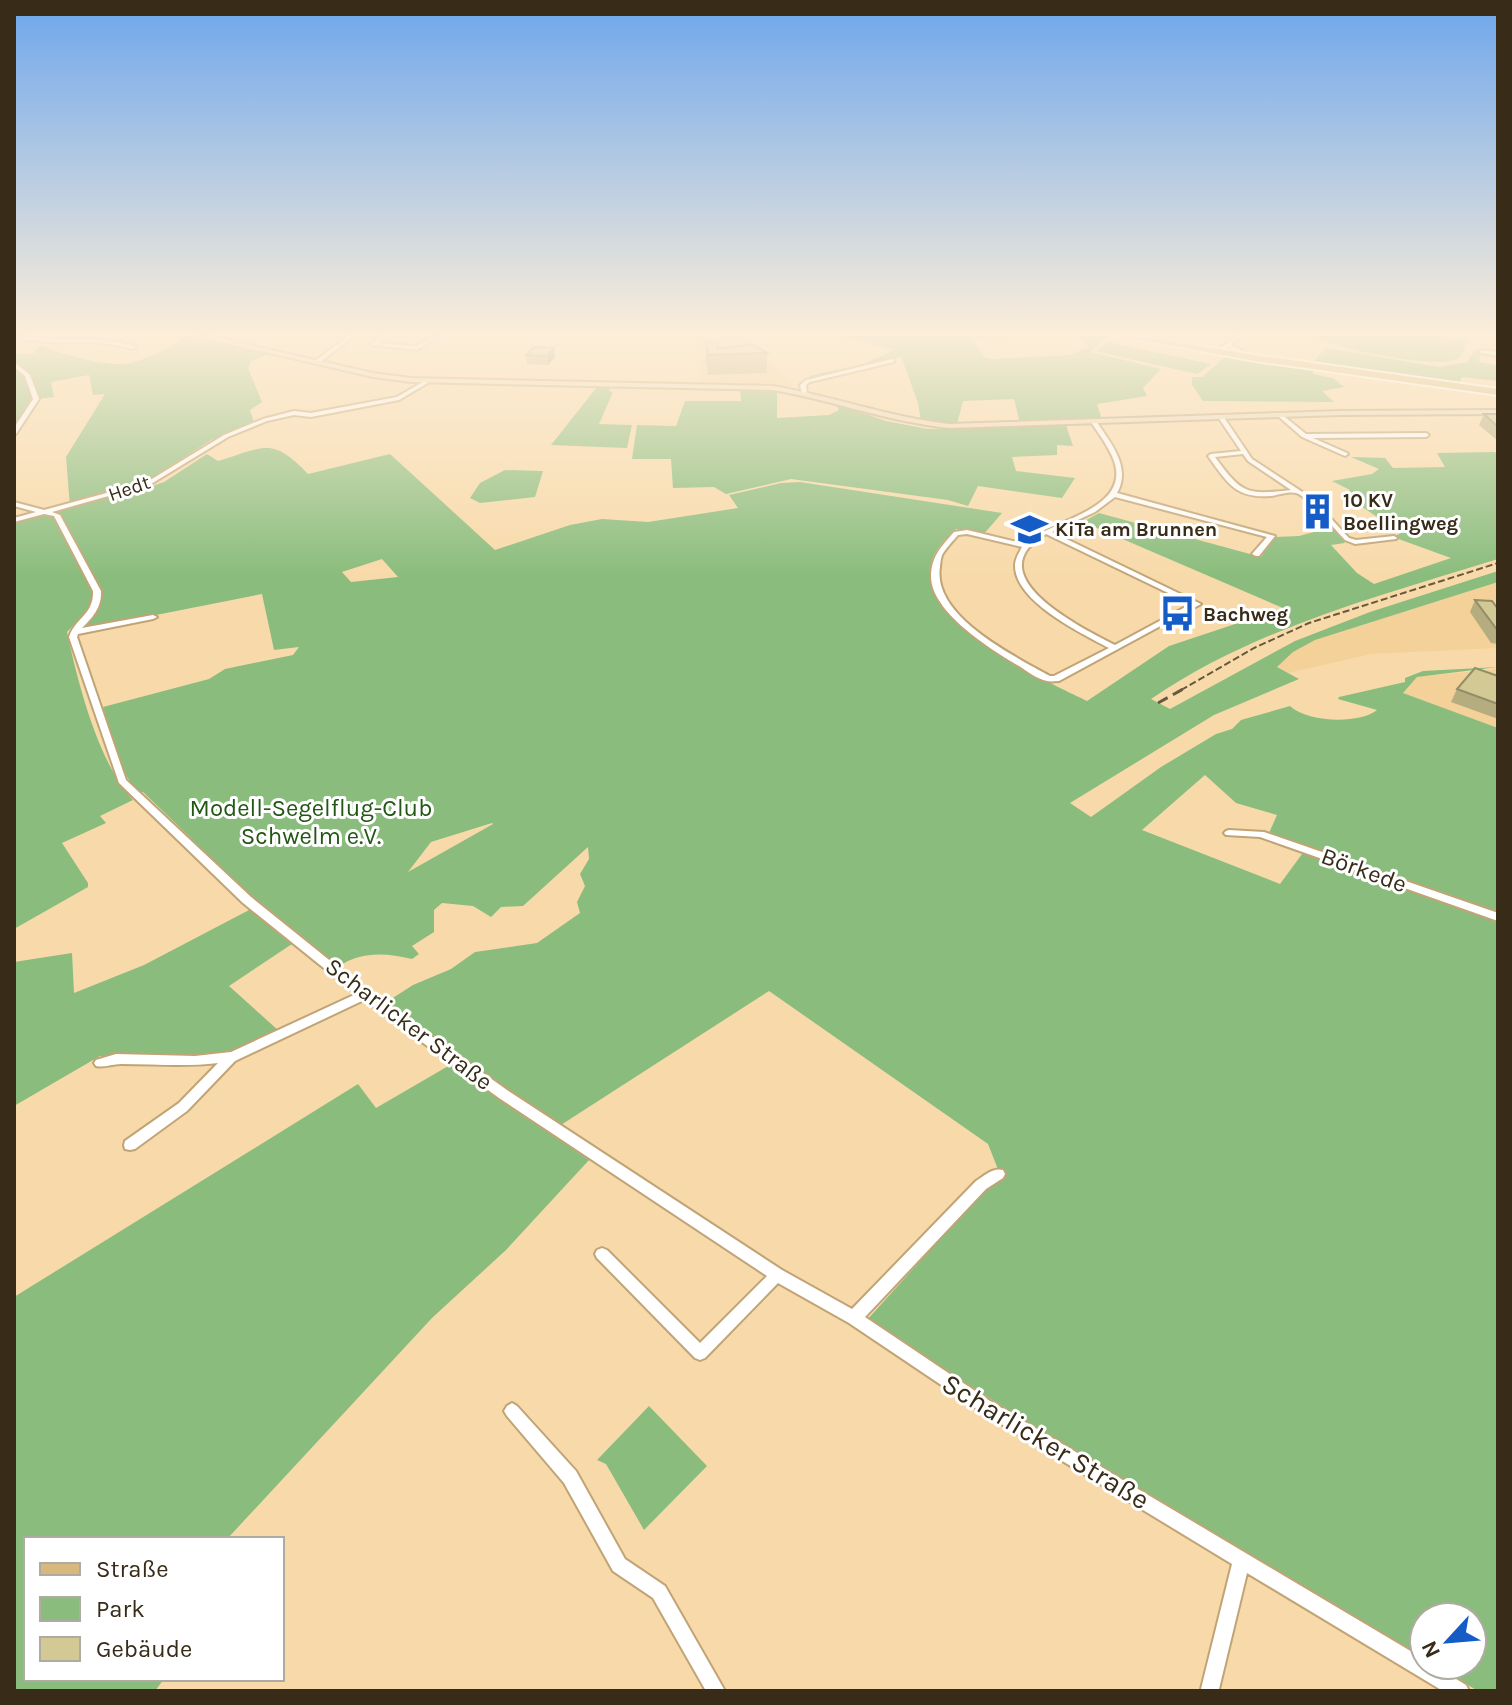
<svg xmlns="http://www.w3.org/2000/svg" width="1512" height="1705" font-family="Karla,sans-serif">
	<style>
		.built { fill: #f3d199 }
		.green { fill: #8abd7d; fill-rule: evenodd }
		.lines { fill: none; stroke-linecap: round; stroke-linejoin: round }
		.minor-casing { stroke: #c1a476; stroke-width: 4 }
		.tertiary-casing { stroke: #c1a476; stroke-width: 4 }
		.secondary-casing { stroke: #c1a476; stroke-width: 4 }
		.primary-casing { stroke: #fff; stroke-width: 4 }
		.minor { fill: #fff; fill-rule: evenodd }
		.tertiary { fill: #fff; fill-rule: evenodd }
		.secondary { fill: #ebdcbe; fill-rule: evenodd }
		.primary { fill: #d7b97d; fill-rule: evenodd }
		.rail-far1 { stroke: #68583e; stroke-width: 2; stroke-dasharray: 7 3; stroke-linecap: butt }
		.rail { stroke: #68583e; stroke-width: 3; stroke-dasharray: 11 6; stroke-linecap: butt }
		.wall { fill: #b5ad7f }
		.shaded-wall { fill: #938d68 }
		.building { fill: #d2c994; stroke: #938d68; stroke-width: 2 }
		.labels { text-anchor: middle; stroke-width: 6; stroke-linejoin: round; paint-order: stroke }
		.far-street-label { font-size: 20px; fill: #382c19; stroke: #fff }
		.far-poi-label { font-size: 20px; font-weight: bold; fill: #382c19; stroke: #fff; text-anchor: start }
		.park-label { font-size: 24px; fill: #235714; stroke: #fff }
		.street-label { font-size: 24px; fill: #382c19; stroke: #fff }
		.near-street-label { font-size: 28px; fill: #382c19; stroke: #fff }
	</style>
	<rect width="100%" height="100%" fill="#f8daaa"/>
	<!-- built -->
	<g class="built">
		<polygon points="695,336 731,336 749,343 793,385 791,388 737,382 701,383"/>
		<polygon points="1498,582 1498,648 1371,654 1288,673 1277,667 1293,652 1315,640"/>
		<polygon points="1498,669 1498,728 1403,693 1416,677"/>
	</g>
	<!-- green -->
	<g class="green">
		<path d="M186,336L268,354L251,361L248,368L262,402L250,410L254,422L211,440L147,481L134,483L128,487L138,491L164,482L207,454L218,461C264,447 272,436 308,474L390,454L495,550L570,525L602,519L648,522L738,508L729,495L781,483L800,482L1002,513L983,535L956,529C946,539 934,549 931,564C916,622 1045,681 1087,701L1169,646L1283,608L1083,522L1099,513L1261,557L1275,537L1299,536L1333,527L1345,543L1331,545L1357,573L1374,584L1451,558L1393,537L1401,533L1343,494L1350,490L1332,481L1372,474L1379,469L1351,457L1385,458L1393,468L1445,467L1437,453L1495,452L1498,456V559C1379,596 1255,628 1151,699L1170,709L1295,641L1370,612L1498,571V582L1315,640L1293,652L1277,667L1299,679L1214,715L1070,803L1091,817L1161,767L1216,734L1232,729L1241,720L1290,706C1308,723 1360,724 1377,710L1338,699L1339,697L1405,682V678L1423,671L1498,667L1417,677L1403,693L1498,728V1691H1478L1434,1665H1472V1617H1424V1659L1111,1474L866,1321L981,1194L1001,1177L988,1144L769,991L550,1132L590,1159L506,1250L432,1318L227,1539H26V1679H164L155,1691H14V1297L358,1084L376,1108L450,1065L490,1093L500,1087L385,1003L413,985L451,969L475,952L537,943L580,913L577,902L585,886L580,874L589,859L588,847L523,906L501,907L491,917L473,906L442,903L434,910V932L412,946L419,954L412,959C386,953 361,951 338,967L250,895L143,792L137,793L121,767L103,707L209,679L225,669L293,655L299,647L274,650L262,594L80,630L98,611H88L67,632C78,683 98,762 133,800L100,816L106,823L62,843L88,883V887L14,929V521L70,507L66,457L105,394L93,395L89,375L51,382L54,397L32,400L33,403L14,429V354H33L40,345C61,354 99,365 121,364C141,363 171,348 186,336ZM382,559L398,577L351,582L342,572ZM1205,775L1236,803L1277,815L1269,833L1275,839L1305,850L1280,884L1142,830ZM492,823L493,824L408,872L431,842Z"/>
		<polygon points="840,336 1027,336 973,339 984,357 991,359 1070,355 1088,347 1079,336 1109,336 1090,352 1161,369 1143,388 1147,396 1097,404 1102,420 1020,423 1014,399 963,401 957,424 921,421 918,403 901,356 881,364 814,380 809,376 863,364 895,350"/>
		<path d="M1314,336H1439L1466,341C1464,349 1464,357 1454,360C1434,368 1329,348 1314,336Z"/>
		<polygon points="1108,342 1211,364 1197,374 1095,351"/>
		<polygon points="1326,348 1439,367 1467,362 1475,350 1481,352 1479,362 1498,366 1498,381 1462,377 1459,383 1311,364"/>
		<polygon points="1226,356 1313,369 1313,374 1333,378 1344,387 1322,391 1334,402 1203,401 1192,385 1192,377 1202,377"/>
		<polygon points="611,386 609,391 613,392 599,424 632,425 627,448 551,445 597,387"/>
		<polygon points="740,389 777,392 777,418 829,415 839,410 835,403 886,421 928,429 1066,425 1073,446 1057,445 1057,455 1012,457 1016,471 1075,478 1062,498 978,486 968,506 948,500 791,479 726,494 714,487 673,488 671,459 632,459 637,425 676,426 685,401 741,401"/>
		<polygon points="505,470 543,471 535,497 480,503 470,498 480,483"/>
		<polygon points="251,909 292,944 229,986 279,1031 232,1053 200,1058 100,1056 14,1106 14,962 72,953 74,993 144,965"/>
		<polygon points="649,1406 707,1466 644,1530 606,1464 597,1460"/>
	</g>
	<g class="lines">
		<defs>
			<g id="minor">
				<path d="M16,336C27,336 37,339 48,339C77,341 108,336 136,347L133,349C122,346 112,344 101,343C73,341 43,346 16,336Z"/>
				<polygon points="380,336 386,336 378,343 416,346 433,336 439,336 417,350 372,345 372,343"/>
				<polygon points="1237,336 1243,336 1231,345 1249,354 1249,356 1245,356 1228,347 1219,353 1215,353 1215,351"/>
				<polygon points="1482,350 1498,352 1498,356 1480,353 1480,351"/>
				<polygon points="892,359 894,360 894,362 810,382 806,385 807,394 802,393 800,385 806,380"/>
				<polygon points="14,362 30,375 39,399 16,434 14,435 14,428 33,399 25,376 14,367"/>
				<path d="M426,380L431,381L399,400L311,417L294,415L267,421L228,437L151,484L52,512L60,515L101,591C102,607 93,617 82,628L153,615L157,617L153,619L78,634L77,637L126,780L251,897L369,992L507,1090L782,1270L852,1309L976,1181C984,1176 993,1167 1003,1170L1005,1174L1003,1178L986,1189L865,1317L990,1401L1424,1659V1665H1433L1466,1685L1469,1691H1443L1247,1573L1219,1689L1218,1691H1202L1201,1689L1232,1564L980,1411L849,1323L778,1283L705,1358L700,1360L695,1358L597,1258L595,1254L597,1250L602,1248L607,1250L700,1343L767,1276L499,1098L364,1000L235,1061L187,1111L135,1149L130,1150L125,1149L124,1145L125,1141L179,1103L218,1063C186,1067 154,1064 121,1064C112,1064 104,1068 96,1066L94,1063L96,1060L116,1054L195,1056L231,1052L356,994L243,903L119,783L69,637C75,618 94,615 93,591L54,516L44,514L14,522V518L36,512L14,506V502L44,510L147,482L224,435L263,419L294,411L311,413L397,397Z"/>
				<polygon points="1280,413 1306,434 1426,433 1429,435 1426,437 1313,438 1347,453 1348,454 1345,456 1302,437 1278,416 1277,415"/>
				<path d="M1219,416H1223L1252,459L1313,499L1349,538L1356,540L1394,536L1397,538L1396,539L1355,544L1345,540C1335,530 1308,496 1296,493C1289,491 1278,495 1271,496C1235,499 1227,482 1208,456L1211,454L1241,451L1218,417ZM1243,454L1248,461L1291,490C1246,495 1242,494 1215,457Z"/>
				<path d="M1094,420L1096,421C1110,442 1132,467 1117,493L1275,536L1259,556H1256L1252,554L1267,537L1115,497L1095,512L1052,532L1201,604L1059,681C1055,681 1050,682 1047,681C1037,679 1027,671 1019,666C991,649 930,612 931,575C932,555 942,546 954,532L967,530L1025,544C1052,519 1131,510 1114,461C1109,447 1099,434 1091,422ZM967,534L1022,547C1019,553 1015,559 1015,565C1014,601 1081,633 1109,648L1054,676H1050C1014,656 932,616 940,567C940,564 941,558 942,555C946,548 953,541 958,535ZM1046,534L1191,604L1115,645C1080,627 975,575 1046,534Z"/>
				<polygon points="1229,830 1264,832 1498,913 1498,921 1260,837 1226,835 1224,833 1226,831"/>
				<polygon points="512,1403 517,1406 576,1471 625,1559 665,1586 725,1691 706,1691 653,1598 613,1571 564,1483 507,1416 504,1411 507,1406"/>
			</g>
			<polygon id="tertiary" points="348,336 355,336 319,363 315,363 315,361"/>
			<path id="secondary" d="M196,336H209L373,373L411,378L773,386C832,396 889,417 949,424L1341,411L1498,410V414L1341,415L949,428C889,422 832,400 773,390L411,382L373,377Z"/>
			<polygon id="primary" points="1120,336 1138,336 1255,355 1498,389 1498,395 1255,361"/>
		</defs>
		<!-- minor casing -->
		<use href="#minor" class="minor-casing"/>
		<!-- tertiary casing -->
		<use href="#tertiary" class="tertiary-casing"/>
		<!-- secondary casing -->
		<use href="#secondary" class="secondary-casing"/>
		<!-- primary casing -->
		<use href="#primary" class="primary-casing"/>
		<!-- minor -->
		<use href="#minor" class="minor"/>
		<!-- tertiary -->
		<use href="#tertiary" class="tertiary"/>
		<!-- secondary -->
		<use href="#secondary" class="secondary"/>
		<!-- primary -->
		<use href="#primary" class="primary"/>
		<!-- rail-far1 -->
		<polyline class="rail-far1" points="1181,690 1254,648 1309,623 1498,563"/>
		<!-- rail -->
		<polyline class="rail" points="1158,703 1185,688"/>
	</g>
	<!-- wall -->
	<g class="wall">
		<polygon points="706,342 718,349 767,353 767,373 708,375 706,361"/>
		<polygon points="554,348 555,357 548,365 527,364 526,355"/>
		<polygon points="1484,414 1498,414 1498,441 1479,425"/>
		<polygon points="1475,600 1498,609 1498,644 1491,643 1470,612"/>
		<polygon points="1498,676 1498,719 1451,702 1457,689"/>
	</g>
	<!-- shaded-wall -->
	<polygon class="shaded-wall" points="554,348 555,357 548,365 547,356"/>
	<!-- building -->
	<g class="building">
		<polygon points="706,342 717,342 718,349 752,344 767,353 708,355"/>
		<polygon points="534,347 554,348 547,356 526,355"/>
		<polygon points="1484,414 1498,414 1498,427"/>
		<polygon points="1475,600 1492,601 1498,609 1498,631"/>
		<polygon points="1475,668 1498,676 1498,704 1457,689"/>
	</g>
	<!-- sky -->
	<linearGradient id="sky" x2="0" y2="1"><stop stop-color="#6da6ec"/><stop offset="0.58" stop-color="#fceed9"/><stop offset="1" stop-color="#fceed9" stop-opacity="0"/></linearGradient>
	<rect width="1512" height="575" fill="url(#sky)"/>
	<!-- icons -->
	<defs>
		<symbol id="building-bare" viewBox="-9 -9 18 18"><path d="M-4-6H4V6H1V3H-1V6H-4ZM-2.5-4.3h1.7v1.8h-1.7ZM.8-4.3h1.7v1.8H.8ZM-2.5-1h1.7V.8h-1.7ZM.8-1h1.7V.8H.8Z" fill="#165cc7" stroke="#fff" stroke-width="2.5" paint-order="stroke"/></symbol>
		<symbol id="school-bare" viewBox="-9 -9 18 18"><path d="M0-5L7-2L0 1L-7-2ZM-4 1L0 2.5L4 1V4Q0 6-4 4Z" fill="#165cc7" stroke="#fff" stroke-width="2.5" paint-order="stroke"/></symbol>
		<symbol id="bus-bare" viewBox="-9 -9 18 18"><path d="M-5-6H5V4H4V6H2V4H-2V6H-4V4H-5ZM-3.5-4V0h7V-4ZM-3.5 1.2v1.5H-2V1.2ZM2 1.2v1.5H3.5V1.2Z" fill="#165cc7" stroke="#fff" stroke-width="2.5" paint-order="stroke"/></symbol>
	</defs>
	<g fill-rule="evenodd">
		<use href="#building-bare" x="1292" y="486" width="51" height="51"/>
		<use href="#school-bare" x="1004" y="504" width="51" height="51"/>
		<use href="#bus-bare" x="1152" y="588" width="51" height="51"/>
	</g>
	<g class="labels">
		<!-- far-street labels -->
		<g class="far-street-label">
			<text transform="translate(129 488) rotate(-19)" y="7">Hedt</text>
		</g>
		<!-- far-poi labels -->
		<g class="far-poi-label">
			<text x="1343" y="507">10 KV<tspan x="1343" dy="23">Boellingweg</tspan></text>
			<text x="1055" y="536">KiTa am Brunnen</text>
			<text x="1203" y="621">Bachweg</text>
		</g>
		<!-- park labels -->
		<g class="park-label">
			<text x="311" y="816">Modell-Segelflug-Club<tspan x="311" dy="28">Schwelm e.V.</tspan></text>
		</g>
		<!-- street labels -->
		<g class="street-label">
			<text transform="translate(1364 870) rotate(20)" y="8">Börkede</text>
			<text transform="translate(409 1024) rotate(37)" y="8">Scharlicker Straße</text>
		</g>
		<!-- near-street labels -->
		<g class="near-street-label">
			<text transform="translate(1046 1441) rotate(31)" y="10">Scharlicker Straße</text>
		</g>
	</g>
	<!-- border -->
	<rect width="1512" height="1705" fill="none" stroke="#382c19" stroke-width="32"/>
	<!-- legend -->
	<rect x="24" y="1537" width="260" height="144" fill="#ffffff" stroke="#afaba3" stroke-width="2"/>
	<rect x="40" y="1563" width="40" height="12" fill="#d7b97d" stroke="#afaba3" stroke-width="2"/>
	<text x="96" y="1577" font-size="24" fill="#382c19">Straße</text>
	<rect x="40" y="1597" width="40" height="24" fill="#8abd7d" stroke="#afaba3" stroke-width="2"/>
	<text x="96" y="1617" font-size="24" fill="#382c19">Park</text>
	<rect x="40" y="1637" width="40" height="24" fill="#d2c994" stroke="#afaba3" stroke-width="2"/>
	<text x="96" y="1657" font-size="24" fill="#382c19">Gebäude</text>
	<!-- north arrow -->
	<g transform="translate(1448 1641) rotate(244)"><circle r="38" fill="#ffffff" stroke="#afaba3" stroke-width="2"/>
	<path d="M0-6L14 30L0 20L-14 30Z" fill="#165cc7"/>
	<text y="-12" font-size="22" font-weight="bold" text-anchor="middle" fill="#382c19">N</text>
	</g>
</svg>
